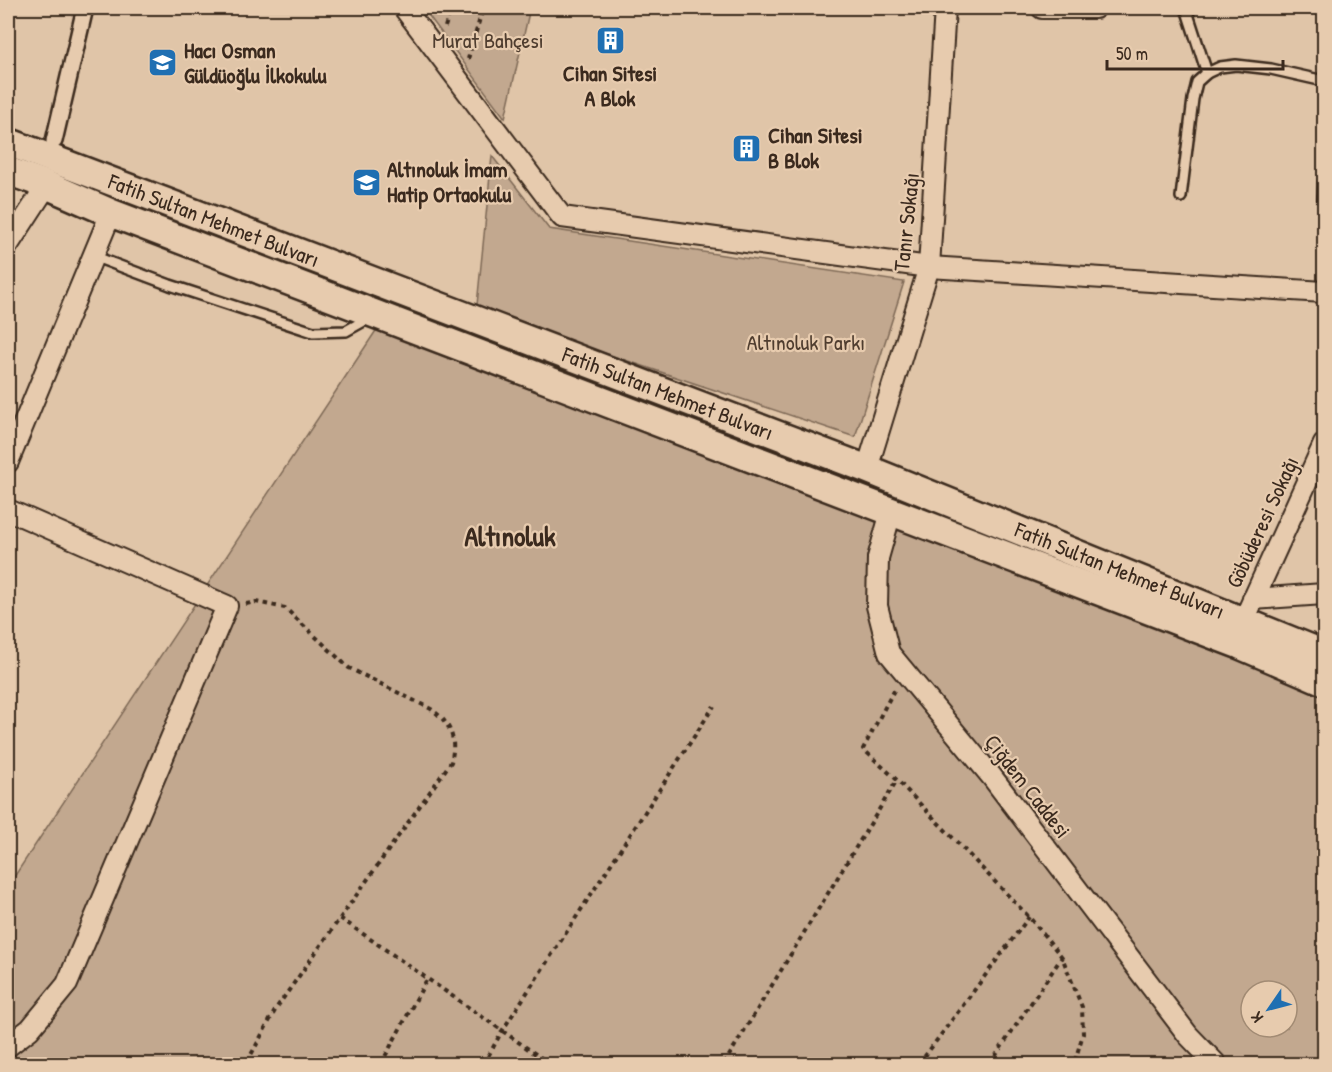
<svg xmlns="http://www.w3.org/2000/svg" width="1332" height="1072" font-family="'Patrick Hand',sans-serif">
	<style>
		.green { fill: #c2a88f; stroke: #7e6956; stroke-width: 1.5; fill-rule: evenodd }
		.lines { fill: none; stroke-linecap: round; stroke-linejoin: round }
		.service-casing { stroke: #3b2a1e; stroke-width: 14 }
		.pedestrian-casing { stroke: #3b2a1e; stroke-width: 20 }
		.minor-casing { stroke: #3b2a1e; stroke-width: 24 }
		.secondary-casing { stroke: #3b2a1e; stroke-width: 32 }
		.path { stroke: #3b2a1e; stroke-width: 4; stroke-dasharray: 4.5 4.5; stroke-linecap: butt }
		.service { stroke: #e7cbae; stroke-width: 9 }
		.pedestrian { stroke: #e7cbae; stroke-width: 15 }
		.minor { stroke: #e7cbae; stroke-width: 20 }
		.secondary { stroke: #e7cbae; stroke-width: 27 }
		.labels { text-anchor: middle; stroke-width: 4.5; stroke-linejoin: round; paint-order: stroke }
		.park-label { font-size: 22px; fill: #4f3d2f; stroke: #e7cbae }
		.poi-label { font-size: 22px; font-weight: bold; fill: #3b2a1e; stroke: #e7cbae; text-anchor: start }
		.street-label { font-size: 22px; fill: #3b2a1e; stroke: #e7cbae }
		.district-label { font-size: 28px; font-weight: bold; fill: #3b2a1e; stroke: #e7cbae }
	</style>
	<rect width="100%" height="100%" fill="#e0c5a8"/>
	<filter id="ink" filterUnits="userSpaceOnUse"><feTurbulence type="fractalNoise" baseFrequency=".0167" numOctaves="2"/><feDisplacementMap in="SourceGraphic" scale="12" xChannelSelector="R" yChannelSelector="G"/><feConvolveMatrix kernelMatrix="1 2 1 2 8 2 1 2 1" color-interpolation-filters="sRGB"/></filter>
	<g filter="url(#ink)">
		<!-- green -->
		<g class="green">
			<polygon points="423,8 530,8 505,118"/>
			<polygon points="492,156 549,229 904,282 855,437 580,345 477,305"/>
			<path d="M389,311L1324,691V1064H8V886ZM1251,991H1287V1027H1251Z"/>
		</g>
		<g class="lines">
			<defs>
				<g id="service">
					<polyline points="1186,8 1207,73"/>
					<polyline points="1181,197 1193,99 1197,82 1207,73 1220,67 1236,65 1271,69 1324,81"/>
					<polyline points="1323,200 1324,181"/>
					<polyline points="93,256 170,285 313,332 346,331 371,317"/>
				</g>
				<polyline id="pedestrian" points="54,141 85,8"/>
				<g id="minor">
					<polyline points="404,8 562,217 929,267 1324,292"/>
					<polyline points="1042,8 1095,8"/>
					<polyline points="8,245 47,185"/>
					<polyline points="8,462 111,213"/>
					<polyline points="867,469 929,267 945,8"/>
					<polyline points="8,510 227,606 67,984 30,1029 8,1046"/>
					<polyline points="891,512 878,558 877,606 889,653 992,777 1188,1035 1216,1064"/>
					<polyline points="1253,599 1324,594"/>
					<polyline points="1244,620 1324,444"/>
				</g>
				<g id="secondary">
					<polyline points="8,142 867,469 1324,654"/>
					<polyline points="8,171 47,185 111,213 1240,645 1324,681"/>
				</g>
			</defs>
			<!-- service casing -->
			<use href="#service" class="service-casing"/>
			<!-- pedestrian casing -->
			<use href="#pedestrian" class="pedestrian-casing"/>
			<!-- minor casing -->
			<use href="#minor" class="minor-casing"/>
			<!-- secondary casing -->
			<use href="#secondary" class="secondary-casing"/>
			<!-- path -->
			<g class="path">
				<polyline points="445,27 451,8"/>
				<polyline points="468,59 483,8"/>
				<path d="M246,604L256,602L285,608L349,668L431,709C451,723 457,739 451,762L277,1007L246,1064"/>
				<polyline points="894,690 863,749 897,780 1029,917 1062,957 1082,1007 1083,1034 1074,1064"/>
				<polyline points="340,918 550,1064"/>
				<polyline points="381,1064 427,979"/>
				<polyline points="484,1064 502,1031 714,706"/>
				<polyline points="724,1064 897,780"/>
				<polyline points="919,1064 1029,917"/>
				<polyline points="990,1064 1062,957"/>
			</g>
			<!-- service -->
			<use href="#service" class="service"/>
			<!-- pedestrian -->
			<use href="#pedestrian" class="pedestrian"/>
			<!-- minor -->
			<use href="#minor" class="minor"/>
			<!-- secondary -->
			<use href="#secondary" class="secondary"/>
		</g>
	</g>
	<!-- icons -->
	<defs>
		<symbol id="building-square" viewBox="-11 -11 22 22"><rect x="-9" y="-9" width="18" height="18" rx="4" fill="#1f6fb2" stroke="#e7cbae"/><path d="M-4-6H4V6H1V3H-1V6H-4ZM-2.5-4.3h1.7v1.8h-1.7ZM.8-4.3h1.7v1.8H.8ZM-2.5-1h1.7V.8h-1.7ZM.8-1h1.7V.8H.8Z" fill="#fff"/></symbol>
		<symbol id="school-square" viewBox="-11 -11 22 22"><rect x="-9" y="-9" width="18" height="18" rx="4" fill="#1f6fb2" stroke="#e7cbae"/><path d="M0-5L7-2L0 1L-7-2ZM-4 1L0 2.5L4 1V4Q0 6-4 4Z" fill="#fff"/></symbol>
	</defs>
	<g fill-rule="evenodd">
		<use href="#building-square" x="594" y="24" width="33" height="33"/>
		<use href="#school-square" x="146" y="46" width="33" height="33"/>
		<use href="#building-square" x="730" y="132" width="33" height="33"/>
		<use href="#school-square" x="350" y="166" width="33" height="33"/>
	</g>
	<g class="labels">
		<!-- park labels -->
		<g class="park-label">
			<text x="488" y="48">Murat Bahçesi</text>
			<text x="806" y="350">Altınoluk Parkı</text>
		</g>
		<!-- poi labels -->
		<g class="poi-label">
			<text x="184" y="58">Hacı Osman<tspan x="184" dy="25">Güldüoğlu İlkokulu</tspan></text>
			<text x="610" y="81" text-anchor="middle">Cihan Sitesi<tspan x="610" dy="25">A Blok</tspan></text>
			<text x="768" y="143">Cihan Sitesi<tspan x="768" dy="25">B Blok</tspan></text>
			<text x="387" y="177">Altınoluk İmam<tspan x="387" dy="25">Hatip Ortaokulu</tspan></text>
		</g>
		<!-- street labels -->
		<g class="street-label">
			<text transform="translate(214 220) rotate(21)" y="8">Fatih Sultan Mehmet Bulvarı</text>
			<text transform="translate(906 222) rotate(-84)" y="8">Tanır Sokağı</text>
			<text transform="translate(668 393) rotate(21)" y="8">Fatih Sultan Mehmet Bulvarı</text>
			<text transform="translate(1262 522) rotate(-65)" y="8">Göbüderesi Sokağı</text>
			<text transform="translate(1120 570) rotate(22)" y="8">Fatih Sultan Mehmet Bulvarı</text>
			<text transform="translate(1028 786) rotate(52)" y="8">Çiğdem Caddesi</text>
		</g>
		<!-- district labels -->
		<g class="district-label">
			<text x="510" y="546">Altınoluk</text>
		</g>
	</g>
	<!-- margin -->
	<rect width="1332" height="1072" fill="none" stroke="#e7cbae" stroke-width="30"/>
	<rect x="15" y="15" width="1302" height="1042" fill="none" stroke="#3b2a1e" stroke-width="2" filter="url(#ink)"/>
	<!-- north arrow -->
	<g transform="translate(1269 1009) rotate(235)"><circle r="28" fill="#e7cbae" stroke="#a28b74" stroke-width="1.5"/>
	<path d="M0-4.5L10 22L0 15L-10 22Z" fill="#1f6fb2"/>
	<text y="-9" font-size="16" font-weight="bold" text-anchor="middle" fill="#3b2a1e">K</text>
	</g>
	<!-- scale -->
	<path d="M1107 60v9h176v-9" fill="none" stroke="#3b2a1e" stroke-width="3"/>
	<text x="1116" y="60" font-size="18" fill="#3b2a1e" stroke="#e7cbae" stroke-width="4.5" paint-order="stroke">50 m</text>
</svg>
